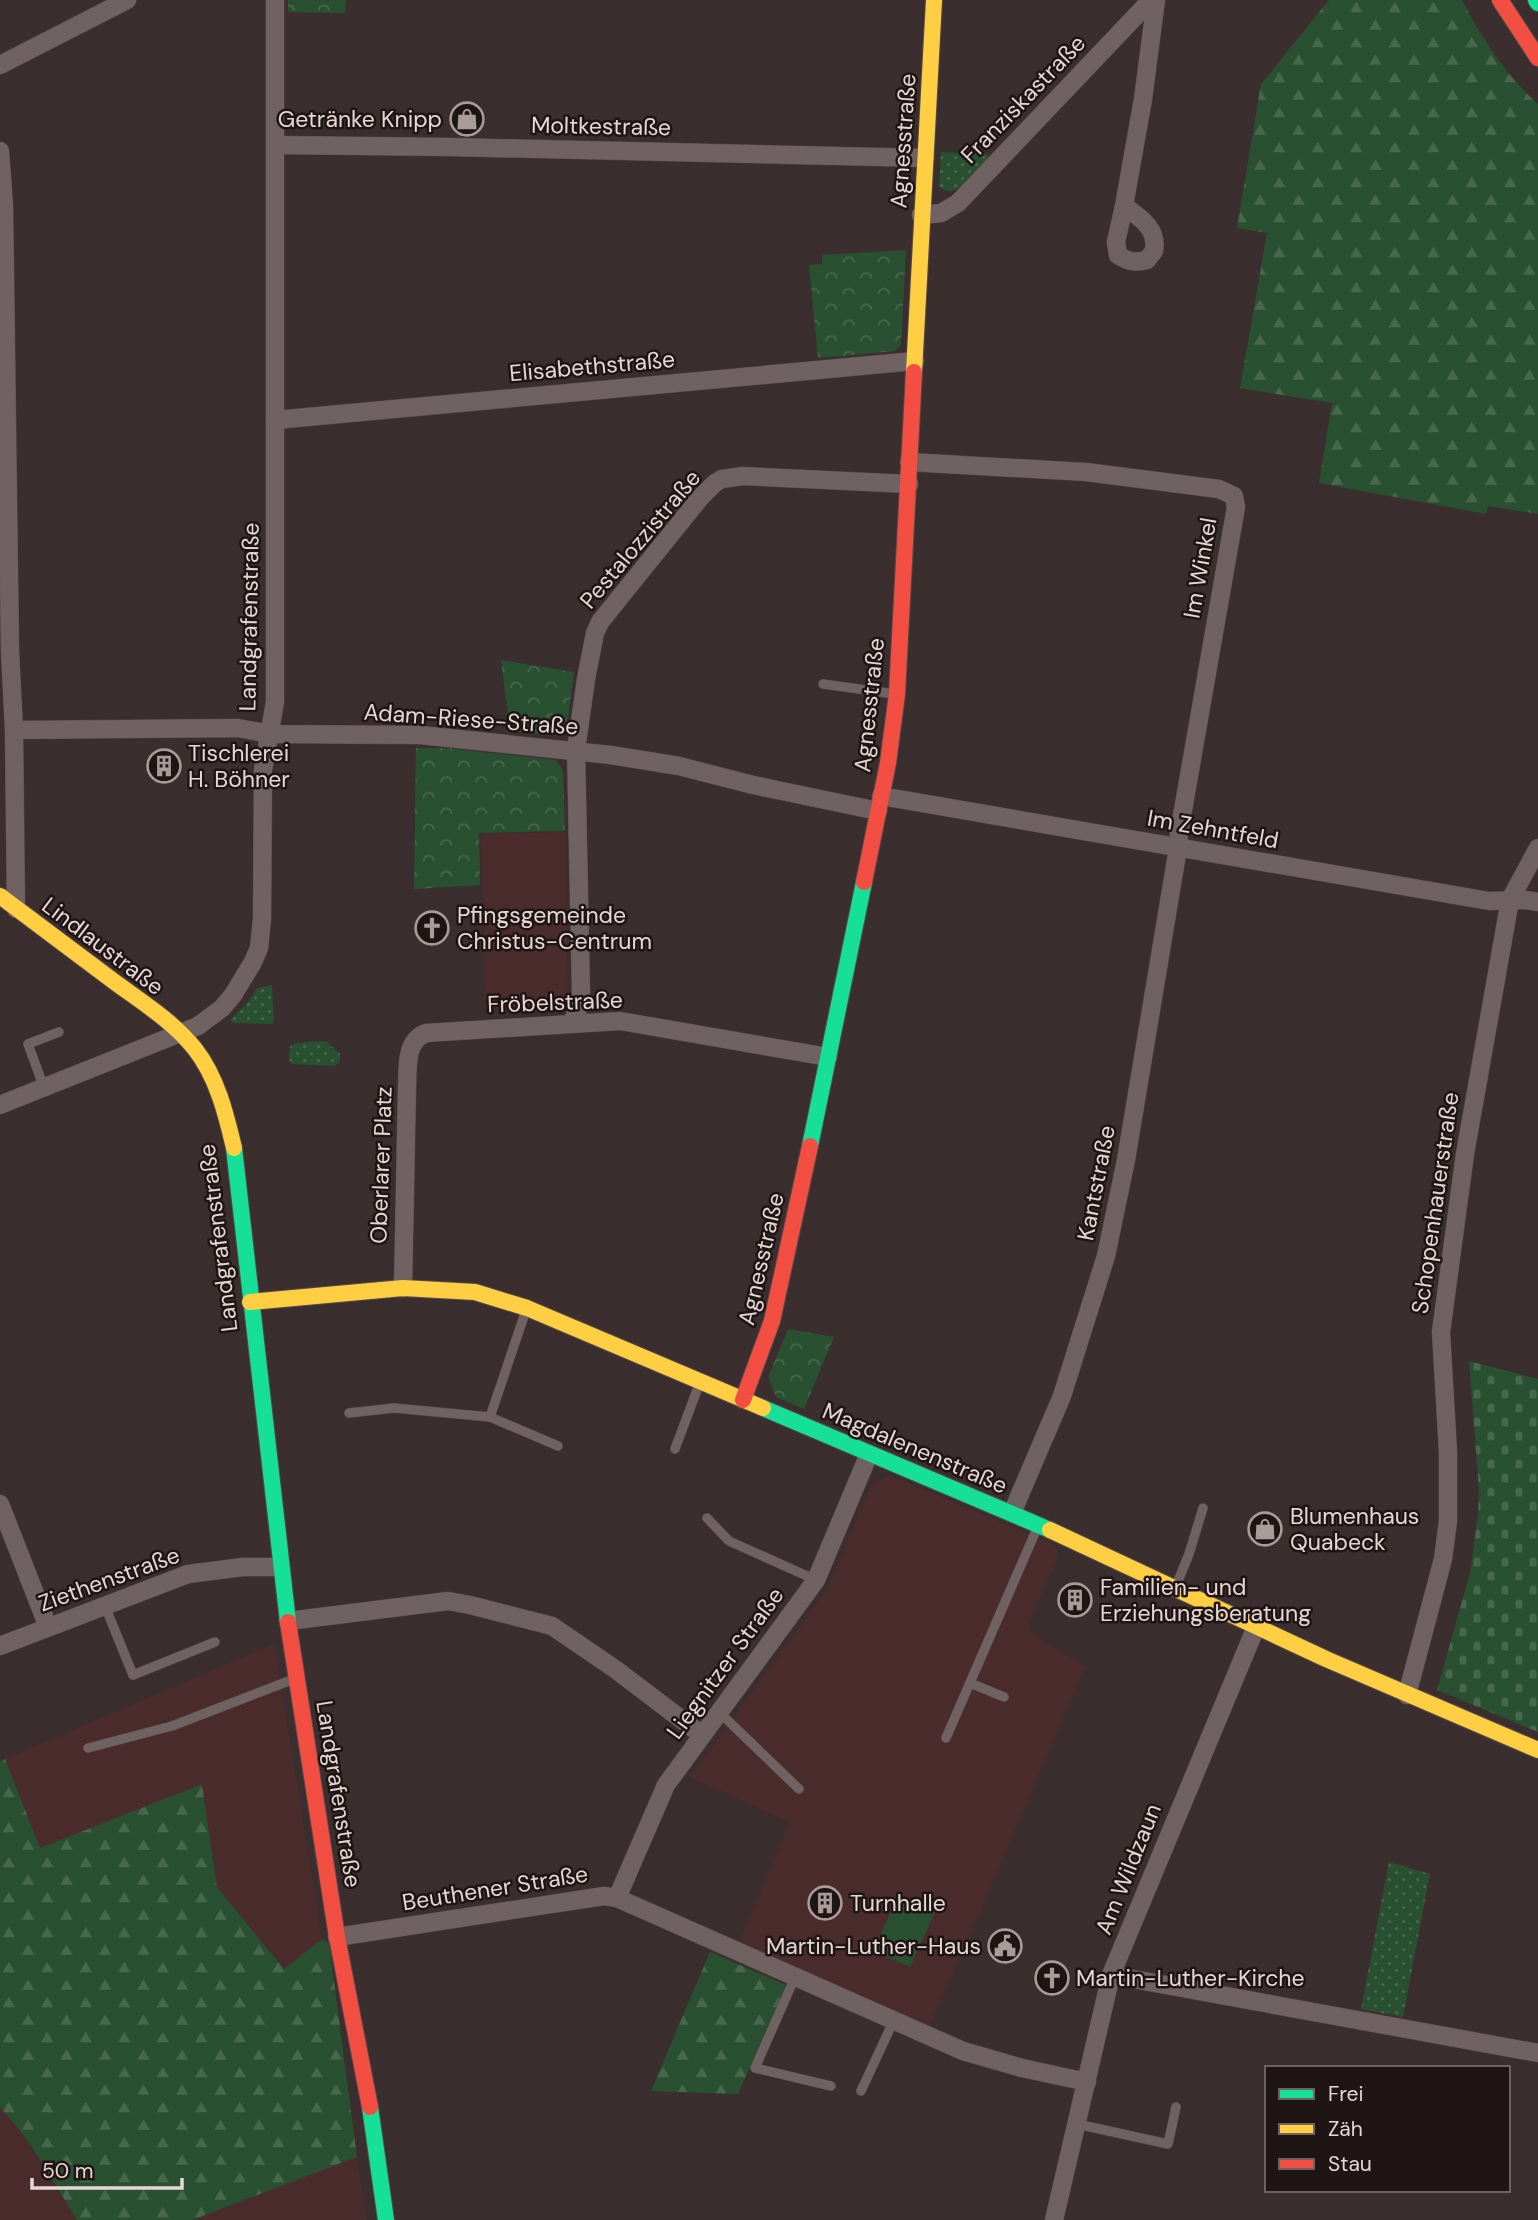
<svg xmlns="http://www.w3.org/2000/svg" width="1538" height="2220" font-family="'DM Sans',sans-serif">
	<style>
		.built { fill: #4a2c2d }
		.grass { fill: url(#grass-dots) }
		.forest { fill: url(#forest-firs) }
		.cemetery { fill: url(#cemetery-stones) }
		.park { fill: url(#park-crowns) }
		.garden { fill: #295031 }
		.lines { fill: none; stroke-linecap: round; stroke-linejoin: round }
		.lane-casing { stroke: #564a4a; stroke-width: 10 }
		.street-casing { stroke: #564a4a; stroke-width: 19 }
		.fast-casing { stroke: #564a4a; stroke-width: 18 }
		.slow-casing { stroke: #564a4a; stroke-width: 18 }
		.jam-casing { stroke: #564a4a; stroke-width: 18 }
		.lane { stroke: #706262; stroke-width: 9 }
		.street { stroke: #706262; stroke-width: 18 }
		.fast { stroke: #16e098; stroke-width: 16 }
		.slow { stroke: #ffcf43; stroke-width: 16 }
		.jam { stroke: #f24e42; stroke-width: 16 }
		.labels { text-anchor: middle; stroke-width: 5; stroke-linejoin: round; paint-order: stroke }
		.street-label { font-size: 23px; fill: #e6d6d6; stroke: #201515 }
		.poi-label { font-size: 23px; fill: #e6d6d6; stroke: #201515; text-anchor: start }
	</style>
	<defs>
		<pattern id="grass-dots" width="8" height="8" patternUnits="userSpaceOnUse" patternTransform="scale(1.75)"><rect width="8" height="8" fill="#295031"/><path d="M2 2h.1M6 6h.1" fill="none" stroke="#48684e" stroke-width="1.8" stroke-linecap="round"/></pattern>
		<pattern id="forest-firs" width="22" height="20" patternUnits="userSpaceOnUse" patternTransform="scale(1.75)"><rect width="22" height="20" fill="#295031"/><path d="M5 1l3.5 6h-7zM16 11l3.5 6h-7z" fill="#48684e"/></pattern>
		<pattern id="cemetery-stones" width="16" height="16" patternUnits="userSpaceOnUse" patternTransform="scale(1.75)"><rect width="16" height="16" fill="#295031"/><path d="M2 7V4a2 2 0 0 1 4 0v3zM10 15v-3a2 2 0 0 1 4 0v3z" fill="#48684e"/></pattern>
		<pattern id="park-crowns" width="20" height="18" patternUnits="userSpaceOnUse" patternTransform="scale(1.75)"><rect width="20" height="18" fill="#295031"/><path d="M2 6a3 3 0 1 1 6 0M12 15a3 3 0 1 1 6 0" fill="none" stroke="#48684e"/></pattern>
	</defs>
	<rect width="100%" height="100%" fill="#3b2e2e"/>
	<!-- built -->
	<g class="built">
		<polygon points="565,832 568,989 565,997 556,1005 486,1008 481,834"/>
		<polygon points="890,1475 1057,1546 1058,1558 1029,1622 1031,1633 1085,1667 992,1884 929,2026 739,1942 790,1822 690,1777 828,1588 871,1485"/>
		<polygon points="274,1644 322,1939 285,1969 217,1887 202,1784 40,1848 5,1759"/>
		<polygon points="0,2107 12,2119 36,2156 77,2220 0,2220"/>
		<polygon points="357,2157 367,2220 192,2220"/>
	</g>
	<!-- grass -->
	<g class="grass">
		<path d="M941,152L988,154L989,157C977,170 958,202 939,187Z"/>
		<polygon points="272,985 274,1022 272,1024 234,1023 230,1020 249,1001 257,988"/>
		<polygon points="326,1041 340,1054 340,1061 335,1066 293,1064 289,1060 290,1047 295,1043"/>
		<polygon points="1389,1862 1430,1874 1403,2017 1361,2009"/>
	</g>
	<!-- forest -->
	<g class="forest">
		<path d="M1329,0H1462C1482,38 1505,75 1538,104V514L1488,506L1486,514L1319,483L1332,403L1240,388L1267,233L1237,228L1261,84Z"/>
		<path d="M5,1759L40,1848L202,1784L217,1887L284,1969L322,1939L329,1943L357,2157L192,2220H77C53,2182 31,2140 0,2107V1761Z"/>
		<polygon points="710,1952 786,1985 738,2094 651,2091"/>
	</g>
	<!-- cemetery -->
	<polygon class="cemetery" points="1469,1361 1538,1379 1538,1732 1437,1690 1470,1573 1478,1515 1479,1490"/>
	<!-- park -->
	<g class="park">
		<polygon points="288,0 346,0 345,13 288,12"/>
		<polygon points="906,250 901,345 895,351 818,358 809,265 822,264 822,255"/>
		<polygon points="501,660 574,672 566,732 560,736 510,731"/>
		<polygon points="416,748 445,748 556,760 563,770 565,831 479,833 480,885 414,889"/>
		<polygon points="788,1329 834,1337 804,1409 776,1397 768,1377"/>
	</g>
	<!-- garden -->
	<polygon class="garden" points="898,1896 935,1912 910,1967 873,1951"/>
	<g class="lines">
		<defs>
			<g id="lane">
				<polyline points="823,684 895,694"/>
				<polyline points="44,1088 28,1044 59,1032"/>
				<polyline points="349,1413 394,1408 490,1417 526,1310"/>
				<polyline points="490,1417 558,1446"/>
				<polyline points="675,1449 700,1382"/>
				<polyline points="707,1518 729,1541 816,1580"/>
				<polyline points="1176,1586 1189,1554 1203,1508"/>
				<polyline points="105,1606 133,1675 215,1642"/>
				<polyline points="970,1683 1004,1697"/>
				<polyline points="719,1712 799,1789"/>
				<polyline points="946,1738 1038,1526"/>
				<polyline points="88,1748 172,1726 294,1679"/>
				<polyline points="795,1977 755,2068 831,2086"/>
				<polyline points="861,2091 894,2020"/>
				<polyline points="1077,2124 1168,2144 1176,2107"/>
			</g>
			<g id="street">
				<polyline points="0,65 127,0"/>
				<polyline points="277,145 449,147 925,158"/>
				<polyline points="0,151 4,206 10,651 14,730 16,909"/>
				<path d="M1124,206C1141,218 1158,229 1154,251L1147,260C1135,263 1129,262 1118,255L1116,242L1124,206L1143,99L1156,0"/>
				<polyline points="921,215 941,213 958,203 1151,0"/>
				<polyline points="275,420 915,361"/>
				<polyline points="909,462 1086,472 1219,489 1234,496 1236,507 1179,833 1178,848 1126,1160 1106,1256 1062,1396 1012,1513"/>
				<polyline points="14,730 238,728 270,734 420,735 611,755 679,766 753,785 878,811"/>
				<polyline points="881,796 1489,901 1526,900 1538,902"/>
				<polyline points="571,1024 578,1010 581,994 576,750 586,679 595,633 600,622 700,498 715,483 722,479 743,476 909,484"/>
				<polyline points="0,1105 198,1026 222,1008 233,995 253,962 259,948 262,919 263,770 275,702 275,0"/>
				<path d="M403,1288L407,1086C408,1067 405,1041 426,1033L620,1021L828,1057"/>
				<polyline points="0,1504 48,1627"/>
				<polyline points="288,1621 448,1601 470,1605 552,1626 615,1669 702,1735"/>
				<polyline points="0,1646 188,1574 243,1567 280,1567"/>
				<polyline points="1407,1695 1443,1559 1448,1521 1448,1452 1441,1332 1465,1154 1510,900 1538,848"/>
				<polyline points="617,1898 666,1785 816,1580 869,1454"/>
				<polyline points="337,1937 604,1896 617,1898 963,2051 1022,2068 1087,2082"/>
				<polyline points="1111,1975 1538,2053"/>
				<polyline points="1054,2220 1111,1975 1256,1627"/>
			</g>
			<g id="fast">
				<polyline points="1536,0 1538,3"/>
				<polyline points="810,1146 864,882"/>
				<polyline points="234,1148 288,1622"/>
				<polyline points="763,1408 1050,1530"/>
				<polyline points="370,2107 386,2220"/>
			</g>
			<g id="slow">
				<polyline points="914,372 934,0"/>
				<path d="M0,896C37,924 75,952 112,980C140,1001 173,1021 195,1049C217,1077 226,1114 234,1148"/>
				<polyline points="250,1302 403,1288 475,1292 527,1308 763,1408"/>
				<polyline points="1050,1530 1326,1659 1538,1750"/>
			</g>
			<g id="jam">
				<polyline points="1500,0 1538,58"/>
				<polyline points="864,882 888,763 897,694 914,372"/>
				<polyline points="743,1400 772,1321 810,1146"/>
				<polyline points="288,1622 337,1937 370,2107"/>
			</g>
		</defs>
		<!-- lane casing -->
		<use href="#lane" class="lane-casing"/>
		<!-- street casing -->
		<use href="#street" class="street-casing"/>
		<!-- fast casing -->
		<use href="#fast" class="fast-casing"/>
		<!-- slow casing -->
		<use href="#slow" class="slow-casing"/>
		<!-- jam casing -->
		<use href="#jam" class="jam-casing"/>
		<!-- lane -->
		<use href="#lane" class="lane"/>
		<!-- street -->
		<use href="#street" class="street"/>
		<!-- fast -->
		<use href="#fast" class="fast"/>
		<!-- slow -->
		<use href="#slow" class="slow"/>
		<!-- jam -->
		<use href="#jam" class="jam"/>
	</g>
	<!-- icons -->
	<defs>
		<symbol id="shop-ring" viewBox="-11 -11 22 22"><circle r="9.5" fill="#201515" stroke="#aa9b9b" stroke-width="1.5"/><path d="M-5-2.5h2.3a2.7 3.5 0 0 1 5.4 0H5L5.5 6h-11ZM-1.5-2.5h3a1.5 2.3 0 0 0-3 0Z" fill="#aa9b9b"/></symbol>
		<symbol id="building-ring" viewBox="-11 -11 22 22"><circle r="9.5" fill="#201515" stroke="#aa9b9b" stroke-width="1.5"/><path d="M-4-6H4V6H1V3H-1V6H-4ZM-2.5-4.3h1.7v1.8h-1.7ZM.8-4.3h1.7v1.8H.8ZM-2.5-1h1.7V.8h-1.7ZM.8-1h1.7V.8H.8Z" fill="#aa9b9b"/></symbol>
		<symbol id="church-ring" viewBox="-11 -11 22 22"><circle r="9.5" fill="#201515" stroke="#aa9b9b" stroke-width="1.5"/><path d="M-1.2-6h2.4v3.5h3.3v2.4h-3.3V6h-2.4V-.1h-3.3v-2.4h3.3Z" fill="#aa9b9b"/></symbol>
		<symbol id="civic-ring" viewBox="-11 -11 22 22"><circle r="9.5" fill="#201515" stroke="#aa9b9b" stroke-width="1.5"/><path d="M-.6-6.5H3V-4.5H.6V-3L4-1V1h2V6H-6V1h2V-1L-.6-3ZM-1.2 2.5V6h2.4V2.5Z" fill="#aa9b9b"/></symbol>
	</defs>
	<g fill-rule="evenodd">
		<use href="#shop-ring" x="448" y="100" width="38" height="38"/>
		<use href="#building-ring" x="145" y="747" width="38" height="38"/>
		<use href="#church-ring" x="413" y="909" width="38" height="38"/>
		<use href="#shop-ring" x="1246" y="1510" width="38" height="38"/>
		<use href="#building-ring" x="1056" y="1581" width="38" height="38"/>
		<use href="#building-ring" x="806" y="1884" width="38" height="38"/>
		<use href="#civic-ring" x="986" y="1927" width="38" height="38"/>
		<use href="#church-ring" x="1033" y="1959" width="38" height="38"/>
	</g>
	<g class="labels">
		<!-- street labels -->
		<g class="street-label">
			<text transform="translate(1023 99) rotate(-46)" y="8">Franziskastraße</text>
			<text transform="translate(601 126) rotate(1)" y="8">Moltkestraße</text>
			<text transform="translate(903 141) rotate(-86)" y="8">Agnesstraße</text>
			<text transform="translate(592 366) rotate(-5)" y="8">Elisabethstraße</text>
			<text transform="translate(640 539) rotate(-50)" y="8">Pestalozzistraße</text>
			<text transform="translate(1200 568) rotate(-80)" y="8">Im Winkel</text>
			<text transform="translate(249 617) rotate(-89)" y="8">Landgrafenstraße</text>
			<text transform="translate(869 705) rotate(-84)" y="8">Agnesstraße</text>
			<text transform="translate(471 719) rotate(4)" y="8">Adam-Riese-Straße</text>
			<text transform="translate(1213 829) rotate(10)" y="8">Im Zehntfeld</text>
			<text transform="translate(103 946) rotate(37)" y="8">Lindlaustraße</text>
			<text transform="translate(555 1002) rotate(-2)" y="8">Fröbelstraße</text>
			<text transform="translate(381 1165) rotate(-88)" y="8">Oberlarer Platz</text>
			<text transform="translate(1096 1183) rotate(-79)" y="8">Kantstraße</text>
			<text transform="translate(1435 1203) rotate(-82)" y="8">Schopenhauerstraße</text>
			<text transform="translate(218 1238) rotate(-97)" y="8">Landgrafenstraße</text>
			<text transform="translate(761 1259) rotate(-77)" y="8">Agnesstraße</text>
			<text transform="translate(915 1448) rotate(23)" y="8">Magdalenenstraße</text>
			<text transform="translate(109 1579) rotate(-20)" y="8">Ziethenstraße</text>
			<text transform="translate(725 1663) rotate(-54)" y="8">Liegnitzer Straße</text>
			<text transform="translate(339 1794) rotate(81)" y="8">Landgrafenstraße</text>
			<text transform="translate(1128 1869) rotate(-68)" y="8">Am Wildzaun</text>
			<text transform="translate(495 1888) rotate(-9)" y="8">Beuthener Straße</text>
		</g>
		<!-- poi labels -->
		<g class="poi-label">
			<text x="442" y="127" text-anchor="end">Getränke Knipp</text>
			<text x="188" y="761">Tischlerei<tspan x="188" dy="26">H. Böhner</tspan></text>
			<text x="457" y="923">Pfingsgemeinde<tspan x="457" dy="26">Christus-Centrum</tspan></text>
			<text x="1290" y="1524">Blumenhaus<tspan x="1290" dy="26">Quabeck</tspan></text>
			<text x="1100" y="1595">Familien- und<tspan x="1100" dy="26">Erziehungsberatung</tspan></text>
			<text x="850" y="1911">Turnhalle</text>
			<text x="981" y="1954" text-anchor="end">Martin-Luther-Haus</text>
			<text x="1076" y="1986">Martin-Luther-Kirche</text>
		</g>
	</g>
	<!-- legend -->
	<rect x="1265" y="2066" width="245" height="126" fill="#201515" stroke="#6f6262" stroke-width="2"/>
	<rect x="1279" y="2089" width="35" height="10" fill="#16e098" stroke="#6f6262" stroke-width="2"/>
	<text x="1328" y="2101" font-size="21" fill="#e6d6d6">Frei</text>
	<rect x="1279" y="2124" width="35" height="10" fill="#ffcf43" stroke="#6f6262" stroke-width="2"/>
	<text x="1328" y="2136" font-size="21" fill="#e6d6d6">Zäh</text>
	<rect x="1279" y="2159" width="35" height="10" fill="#f24e42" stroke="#6f6262" stroke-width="2"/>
	<text x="1328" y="2171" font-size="21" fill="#e6d6d6">Stau</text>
	<!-- scale -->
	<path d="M32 2178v10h150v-10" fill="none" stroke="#e6d6d6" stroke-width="3.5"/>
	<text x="42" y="2178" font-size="21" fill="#e6d6d6" stroke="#201515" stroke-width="5" paint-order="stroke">50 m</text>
</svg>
